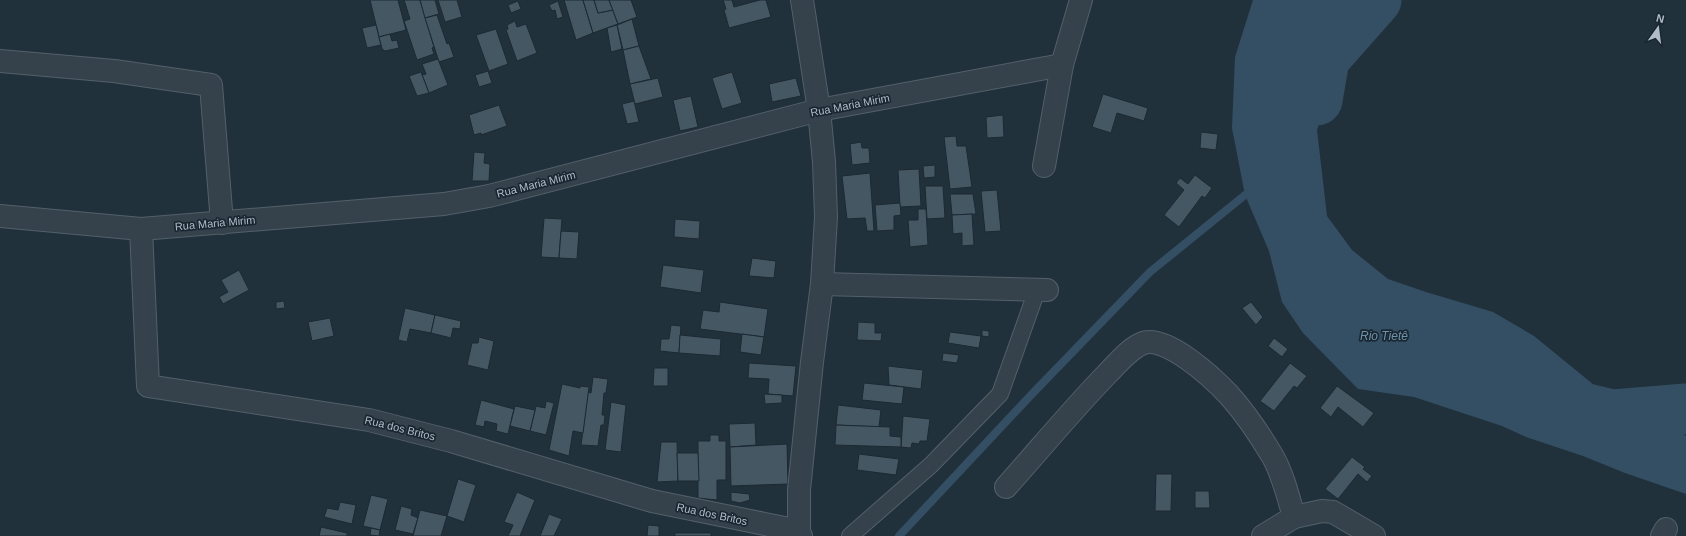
<svg xmlns="http://www.w3.org/2000/svg" width="1686" height="536" font-family="Arial,sans-serif">
	<style>
		.water { fill: #344f64 }
		.lines { fill: none; stroke-linecap: round; stroke-linejoin: round }
		.stream { stroke: #344f64; stroke-width: 8 }
		.river { stroke: #344f64; stroke-width: 51 }
		.building { fill: #445763; stroke: #1c2933 }
		.service-casing { stroke: #53606a; stroke-width: 18 }
		.minor-casing { stroke: #53606a; stroke-width: 24 }
		.service { stroke: #35424c; stroke-width: 16 }
		.minor { stroke: #35424c; stroke-width: 22 }
		.labels { text-anchor: middle; stroke-width: 3.5; stroke-linejoin: round; paint-order: stroke }
		.street-label { font-size: 11px; fill: #b0bdc8; stroke: #1a2731 }
		.water-label { font-size: 12px; font-style: italic; fill: #6f93ad; stroke: #1a2731 }
	</style>
	<rect width="100%" height="100%" fill="#21313c"/>
	<!-- water -->
	<polygon class="water" points="1253,0 1354,0 1347,13 1337,73 1317,130 1327,216 1352,250 1388,279 1426,292 1493,312 1534,336 1594,385 1686,436 1686,494 1625,473 1583,456 1526,437 1502,426 1414,397 1358,389 1303,333 1282,302 1269,251 1245,195 1232,128 1235,57"/>
	<g class="lines">
		<!-- stream -->
		<polyline class="stream" points="899,536 1032,394 1150,272 1245,195"/>
		<!-- river -->
		<g class="river">
			<polyline points="1317,100 1324,59 1376,0"/>
			<polyline points="1574,406 1613,415 1686,409"/>
		</g>
	</g>
	<!-- building -->
	<g class="building">
		<polygon points="370,0 398,0 406,30 379,37"/>
		<polygon points="404,0 420,0 434,47 432,48 434,54 417,60 404,21 410,19"/>
		<polygon points="420,0 435,0 439,14 425,18"/>
		<polygon points="438,0 457,0 462,17 445,22"/>
		<polygon points="564,0 583,0 593,33 576,40"/>
		<polygon points="583,0 594,0 598,13 613,10 618,24 593,33"/>
		<polygon points="594,0 609,0 613,10 598,13"/>
		<polygon points="609,0 631,0 637,17 618,24"/>
		<polygon points="723,0 732,0 734,7 760,0 766,0 771,17 729,28 724,10 726,9"/>
		<polygon points="518,1 521,9 511,13 508,5"/>
		<polygon points="558,1 563,17 557,19 555,10 552,11 549,5"/>
		<polygon points="437,15 447,44 449,43 454,57 439,62 425,18"/>
		<polygon points="632,19 639,46 623,50 617,25"/>
		<polygon points="515,21 517,27 526,24 537,53 517,61 506,30 508,29 507,25"/>
		<polygon points="376,25 381,45 367,48 362,28"/>
		<polygon points="617,25 622,49 611,52 607,28"/>
		<polygon points="496,29 508,64 489,71 476,35"/>
		<polygon points="390,34 392,41 397,40 399,48 385,51 382,49 379,37"/>
		<polygon points="639,46 651,79 630,84 623,50"/>
		<polygon points="438,59 448,85 429,93 422,75 426,74 422,64"/>
		<polygon points="488,71 492,83 479,87 475,75"/>
		<polygon points="421,72 429,93 417,96 409,76"/>
		<polygon points="732,72 742,103 722,109 712,78"/>
		<polygon points="658,78 663,97 635,104 630,84"/>
		<polygon points="796,78 801,96 772,102 769,84"/>
		<polygon points="1103,94 1148,108 1144,121 1117,113 1111,133 1092,127"/>
		<polygon points="691,96 698,127 680,131 673,100"/>
		<polygon points="634,101 639,122 627,124 622,104"/>
		<polygon points="499,105 507,126 481,135 481,133 474,135 469,115"/>
		<polygon points="1003,115 1004,137 987,138 986,117"/>
		<polygon points="1201,132 1218,134 1216,150 1200,148"/>
		<polygon points="956,136 957,146 966,146 972,187 950,189 944,137"/>
		<polygon points="861,142 862,148 869,148 870,163 852,165 850,144"/>
		<polygon points="474,152 485,153 484,163 490,164 489,181 472,181"/>
		<polygon points="935,165 935,177 924,178 923,166"/>
		<polygon points="919,169 921,206 900,207 898,170"/>
		<polygon points="870,173 874,231 867,231 865,218 847,219 842,176"/>
		<polygon points="1195,175 1212,188 1205,198 1202,196 1179,227 1164,215 1184,190 1176,183 1180,178 1188,184"/>
		<polygon points="925,186 943,186 945,218 927,219"/>
		<polygon points="997,190 1001,231 985,232 981,191"/>
		<polygon points="950,194 973,194 976,214 952,215"/>
		<polygon points="900,203 901,215 894,216 894,230 877,231 875,205"/>
		<polygon points="918,209 926,209 928,245 910,247 908,220 918,220"/>
		<polygon points="972,214 974,245 962,246 962,233 953,234 952,215"/>
		<polygon points="544,218 562,219 559,258 541,257"/>
		<polygon points="675,219 700,221 699,239 674,237"/>
		<polygon points="561,231 579,232 577,259 559,258"/>
		<polygon points="752,258 776,261 774,278 749,276"/>
		<polygon points="663,265 704,270 701,293 660,287"/>
		<polygon points="239,270 249,290 223,304 219,297 228,292 221,280"/>
		<polygon points="284,301 285,308 276,309 276,302"/>
		<polygon points="720,302 768,309 764,337 700,329 703,310 719,312"/>
		<polygon points="1251,302 1263,317 1256,325 1242,308"/>
		<polygon points="405,308 435,315 431,333 410,329 407,342 398,340"/>
		<polygon points="435,315 461,321 460,329 453,328 451,338 431,333"/>
		<polygon points="330,318 334,336 312,341 308,322"/>
		<polygon points="858,322 875,323 875,333 882,333 881,341 857,340"/>
		<polygon points="671,325 681,326 679,353 660,351 661,339 669,339"/>
		<polygon points="982,330 989,331 989,337 982,336"/>
		<polygon points="950,332 981,336 979,348 948,343"/>
		<polygon points="742,334 764,337 761,355 740,352"/>
		<polygon points="680,335 721,339 720,356 679,353"/>
		<polygon points="479,337 494,341 488,370 467,365 472,343 478,343"/>
		<polygon points="1274,338 1288,349 1282,357 1268,346"/>
		<polygon points="943,353 959,355 957,363 942,361"/>
		<polygon points="749,363 796,366 793,396 768,394 769,379 748,378"/>
		<polygon points="1290,363 1307,376 1297,388 1294,386 1274,411 1260,401"/>
		<polygon points="888,366 923,370 921,389 889,385"/>
		<polygon points="654,368 668,368 668,386 653,386"/>
		<polygon points="593,377 608,379 606,393 604,393 602,415 605,415 604,425 601,425 598,446 581,445 588,392 591,393"/>
		<polygon points="864,383 904,387 902,404 862,400"/>
		<polygon points="562,384 580,388 580,386 589,387 583,433 573,431 569,456 549,450"/>
		<polygon points="1337,386 1374,413 1363,427 1338,407 1331,417 1320,408"/>
		<polygon points="764,394 782,395 782,403 765,404"/>
		<polygon points="481,400 514,409 508,434 496,431 497,424 485,421 484,427 475,425"/>
		<polygon points="546,401 554,403 546,435 530,431 536,406 545,408"/>
		<polygon points="611,402 626,405 621,452 605,450"/>
		<polygon points="838,405 881,410 879,427 836,425"/>
		<polygon points="515,406 535,410 530,431 510,426"/>
		<polygon points="903,416 930,419 927,441 920,441 919,444 912,443 911,448 901,447"/>
		<polygon points="755,423 756,445 730,447 729,424"/>
		<polygon points="836,425 890,427 890,436 901,437 901,447 835,445"/>
		<polygon points="710,435 719,435 719,441 726,441 726,480 717,480 717,500 698,498 698,441 710,441"/>
		<polygon points="661,442 677,442 678,481 657,482"/>
		<polygon points="787,444 788,484 731,486 730,447"/>
		<polygon points="677,453 698,453 699,481 678,481"/>
		<polygon points="859,454 899,459 896,475 857,470"/>
		<polygon points="1352,457 1365,467 1363,469 1372,476 1367,482 1358,474 1338,499 1325,489"/>
		<polygon points="1156,474 1172,474 1171,511 1155,511"/>
		<polygon points="458,479 476,485 464,522 447,516"/>
		<polygon points="1195,491 1209,491 1210,508 1195,508"/>
		<polygon points="517,492 535,500 520,536 508,536 513,525 504,522"/>
		<polygon points="731,492 749,494 750,500 740,503 731,501"/>
		<polygon points="371,495 388,499 380,530 363,526"/>
		<polygon points="340,502 356,505 352,524 324,517 327,508 338,510"/>
		<polygon points="401,506 412,509 411,515 418,518 413,534 395,530"/>
		<polygon points="420,510 447,516 441,536 413,536"/>
		<polygon points="549,514 562,519 554,536 540,536"/>
		<polygon points="648,525 659,526 659,536 647,536"/>
		<polygon points="321,527 347,533 347,536 319,536"/>
		<polygon points="371,528 380,530 379,536 370,535"/>
		<rect x="675" y="533" width="36" height="3"/>
	</g>
	<g class="lines">
		<defs>
			<polyline id="service" points="850,536 931,465 1000,394 1037,290"/>
			<g id="minor">
				<polyline points="0,61 114,71 211,85 222,223"/>
				<polyline points="1044,166 1062,65 1081,0"/>
				<polyline points="0,216 141,229 444,204 489,196 819,110 1062,65"/>
				<polyline points="141,229 148,386 369,420 451,441 652,501 799,531"/>
				<polyline points="822,284 1047,290"/>
				<path d="M1006,487C1040,449 1072,410 1107,374C1117,364 1128,350 1141,344C1164,332 1214,379 1229,395C1246,414 1260,435 1273,457C1283,475 1288,496 1294,517L1263,536"/>
				<polyline points="1294,517 1322,511 1333,512 1374,536"/>
				<polyline points="801,536 799,531 799,490 812,362 822,284 826,217 824,162 819,110 802,0"/>
				<polyline points="1662,536 1666,529"/>
			</g>
		</defs>
		<!-- service casing -->
		<use href="#service" class="service-casing"/>
		<!-- minor casing -->
		<use href="#minor" class="minor-casing"/>
		<!-- service -->
		<use href="#service" class="service"/>
		<!-- minor -->
		<use href="#minor" class="minor"/>
	</g>
	<g class="labels">
		<!-- street labels -->
		<g class="street-label">
			<text transform="translate(850 105) rotate(-11)" y="4">Rua Maria Mirim</text>
			<text transform="translate(536 184) rotate(-14)" y="4">Rua Maria Mirim</text>
			<text transform="translate(215 223) rotate(-5)" y="4">Rua Maria Mirim</text>
			<text transform="translate(400 428) rotate(14)" y="4">Rua dos Britos</text>
			<text transform="translate(712 514) rotate(12)" y="4">Rua dos Britos</text>
		</g>
		<!-- water labels -->
		<g class="water-label">
			<text x="1384" y="340">Rio Tietê</text>
		</g>
	</g>
	<!-- north arrow -->
	<g transform="translate(1658 28) rotate(14)" stroke="#1a2731" stroke-width="3" paint-order="stroke">
	<path d="M0-3L7 15L0 10L-7 15Z" fill="#b0bdc8"/>
	<text y="-6" font-size="11" font-weight="bold" text-anchor="middle" fill="#b0bdc8">N</text>
	</g>
</svg>
